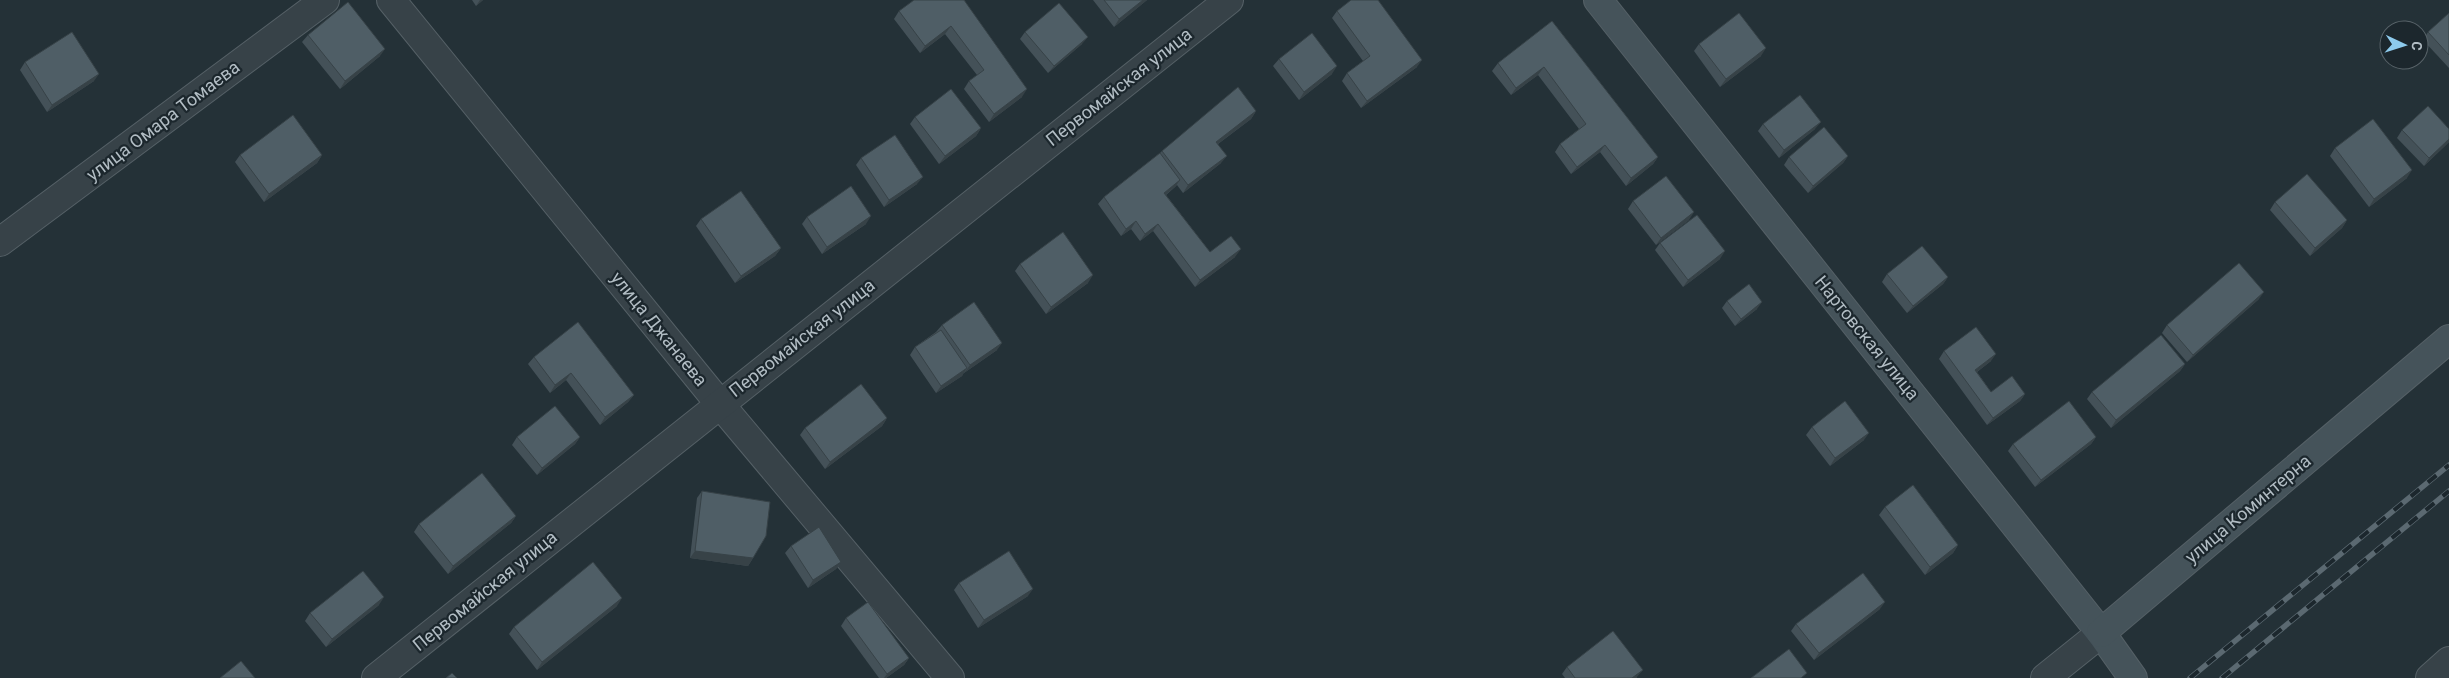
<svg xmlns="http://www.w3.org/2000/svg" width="2449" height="678" font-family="Roboto,sans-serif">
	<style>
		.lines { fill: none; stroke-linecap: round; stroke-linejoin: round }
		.street-casing { stroke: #556066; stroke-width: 30 }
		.secondary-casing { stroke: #556066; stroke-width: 30 }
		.street { stroke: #374248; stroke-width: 28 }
		.secondary { stroke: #45535a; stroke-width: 28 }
		.rail-casing { stroke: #5b6971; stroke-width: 5.5 }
		.rail { stroke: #1c272d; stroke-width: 4; stroke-dasharray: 11; stroke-linecap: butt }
		.wall { fill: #445158 }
		.shaded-wall { fill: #374247 }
		.building { fill: #4f5e66; stroke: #374247 }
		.labels { text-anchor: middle; stroke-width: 4.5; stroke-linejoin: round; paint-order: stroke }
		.street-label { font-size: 18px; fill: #b2bdc4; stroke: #1c272d }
	</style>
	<rect width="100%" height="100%" fill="#243137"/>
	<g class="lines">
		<defs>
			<g id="street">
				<polyline points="391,0 719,403 950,678"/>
				<polyline points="0,242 325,0"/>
				<polyline points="376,678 1229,0"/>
				<polyline points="2045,678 2101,633"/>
				<polyline points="2430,678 2449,661"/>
			</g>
			<g id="secondary">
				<polyline points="1598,0 2101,633 2133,678"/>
				<polyline points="2101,633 2449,339"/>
			</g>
		</defs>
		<!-- street casing -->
		<use href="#street" class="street-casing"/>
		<!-- secondary casing -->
		<use href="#secondary" class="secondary-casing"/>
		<!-- street -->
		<use href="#street" class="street"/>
		<!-- secondary -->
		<use href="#secondary" class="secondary"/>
		<defs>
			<g id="rail">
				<polyline points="2190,678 2449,465"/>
				<polyline points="2222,678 2449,491"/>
			</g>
		</defs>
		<!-- rail casing -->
		<use href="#rail" class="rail-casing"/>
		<!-- rail -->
		<use href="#rail" class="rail"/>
	</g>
	<!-- wall -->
	<g class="wall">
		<polygon points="472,0 483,0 476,6"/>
		<polygon points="964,0 1022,97 989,122 964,89 969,81 977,75 945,34 920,53 894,19 899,11"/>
		<polygon points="1093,0 1147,0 1114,27"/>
		<polygon points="1337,11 1417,67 1361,108 1342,81 1347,73 1363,61 1332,18"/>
		<polygon points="2449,13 2449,68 2423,40 2428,32"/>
		<polygon points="1552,21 1658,157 1653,164 1626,186 1600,152 1571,174 1555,152 1560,144 1579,129 1538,75 1511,95 1492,71 1498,63"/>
		<polygon points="1025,32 1082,44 1048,73 1020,39"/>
		<polygon points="308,35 380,56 340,89 302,42"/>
		<polygon points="1699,44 1761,56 1720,87 1694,51"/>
		<polygon points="1279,59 1332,74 1299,100 1273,66"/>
		<polygon points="25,62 94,81 47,112 20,70"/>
		<polygon points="1256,111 1251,119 1218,144 1221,163 1183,193 1177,185 1175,187 1166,195 1210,252 1235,257 1195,287 1153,231 1140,241 1131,229 1121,236 1098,204 1104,197 1160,153 1162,151"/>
		<polygon points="915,117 981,128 976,136 939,164 910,124"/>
		<polygon points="1763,124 1815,129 1779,158 1758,131"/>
		<polygon points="2402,130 2449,142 2424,166 2397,138"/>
		<polygon points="2335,148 2407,178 2369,207 2330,156"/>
		<polygon points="240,155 322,155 317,163 264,202 235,162"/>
		<polygon points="1848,156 1843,163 1808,193 1784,165 1789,157"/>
		<polygon points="861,158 917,184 884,207 856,165"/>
		<polygon points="1633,201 1689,220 1656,245 1628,209"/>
		<polygon points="2275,202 2347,220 2342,228 2310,256 2270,210"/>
		<polygon points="807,217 866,224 822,254 802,224"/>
		<polygon points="701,219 781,248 775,256 735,283 696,226"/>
		<polygon points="1660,243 1720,259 1683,287 1655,250"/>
		<polygon points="1020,264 1088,283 1046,314 1015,271"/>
		<polygon points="1887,274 1948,277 1943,284 1907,313 1882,282"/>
		<polygon points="2259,299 2187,362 2162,333 2167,325"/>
		<polygon points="1727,301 1757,309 1735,326 1722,308"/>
		<polygon points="942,325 997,350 964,373 964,372 962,376 936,393 910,355 915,347 936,332"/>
		<polygon points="1944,351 1991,361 1977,372 1991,392 2025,394 2020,401 1987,425 1939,359"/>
		<polygon points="534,357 634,395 628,402 600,425 566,380 550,393 528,364"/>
		<polygon points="2185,364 2180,371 2111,428 2087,399 2092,392"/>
		<polygon points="887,418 882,426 825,469 800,435 805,428"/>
		<polygon points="1812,427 1864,440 1830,466 1806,435"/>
		<polygon points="517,437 580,437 575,444 537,475 512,445"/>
		<polygon points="2096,437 2091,444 2035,487 2008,451 2013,444"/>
		<polygon points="702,491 753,558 748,566 690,558 697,498"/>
		<polygon points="1885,507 1958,545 1953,553 1925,575 1879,515"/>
		<polygon points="516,516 511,523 448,574 414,532 419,524"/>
		<polygon points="791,546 841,562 836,569 808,588 785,553"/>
		<polygon points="959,583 1028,596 978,628 954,590"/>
		<polygon points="379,605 326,647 305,621 310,613"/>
		<polygon points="617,606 537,670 509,634 514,627"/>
		<polygon points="1880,609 1814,660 1791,631 1796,624"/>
		<polygon points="846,618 909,658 904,665 886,678 879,678 841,626"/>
		<polygon points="1567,667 1637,677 1636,678 1565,678 1562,674"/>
	</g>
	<!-- shaded-wall -->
	<g class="shaded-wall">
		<polygon points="480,0 483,0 476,6"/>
		<polygon points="1143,0 1147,0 1114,27 1119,19"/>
		<polygon points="951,26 945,34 920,53 925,46"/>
		<polygon points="1088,37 1082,44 1048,73 1054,66"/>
		<polygon points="1766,48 1761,56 1720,87 1726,79"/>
		<polygon points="385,49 380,56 340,89 345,81"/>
		<polygon points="1422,60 1417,67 1361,108 1367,101"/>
		<polygon points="1337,66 1332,74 1299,100 1304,92"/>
		<polygon points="1544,67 1538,75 1511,95 1516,88"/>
		<polygon points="99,74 94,81 47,112 52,105"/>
		<polygon points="1027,89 1022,97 989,122 994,114"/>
		<polygon points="1256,111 1251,119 1211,149 1216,142"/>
		<polygon points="1821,122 1815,129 1779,158 1784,150"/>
		<polygon points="981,128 976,136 939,164 945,156"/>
		<polygon points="2449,139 2449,142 2424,166 2429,158"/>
		<polygon points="1605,145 1600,152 1571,174 1577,167"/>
		<polygon points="322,155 317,163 264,202 269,194"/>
		<polygon points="1227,156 1221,163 1183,193 1188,185"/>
		<polygon points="1848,156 1843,163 1808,193 1813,186"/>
		<polygon points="1658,157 1653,164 1626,186 1631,178"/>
		<polygon points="2412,170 2407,178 2369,207 2374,199"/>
		<polygon points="923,177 917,184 884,207 889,200"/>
		<polygon points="1180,180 1175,187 1159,200 1164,193"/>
		<polygon points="1694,212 1689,220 1656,245 1661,238"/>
		<polygon points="871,216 866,224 822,254 827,247"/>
		<polygon points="2347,220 2342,228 2310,256 2315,248"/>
		<polygon points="1136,221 1131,229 1121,236 1126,229"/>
		<polygon points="1158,224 1153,231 1140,241 1145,234"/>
		<polygon points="781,248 775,256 735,283 741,276"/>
		<polygon points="1241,249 1235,257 1195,287 1200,280"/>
		<polygon points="1725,251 1720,259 1683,287 1688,280"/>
		<polygon points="1093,275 1088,283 1046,314 1051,307"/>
		<polygon points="1948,277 1943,284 1907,313 1913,306"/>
		<polygon points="2264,292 2259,299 2187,362 2193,355"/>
		<polygon points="1762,302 1757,309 1735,326 1741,319"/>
		<polygon points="1002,343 997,350 964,373 970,365"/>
		<polygon points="1996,354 1991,361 1970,377 1975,370"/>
		<polygon points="2185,364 2180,371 2111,428 2116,420"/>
		<polygon points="967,368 962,376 936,393 941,386"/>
		<polygon points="571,373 566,380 550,393 555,385"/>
		<polygon points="2025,394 2020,401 1987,425 1993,418"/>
		<polygon points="634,395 628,402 600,425 605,417"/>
		<polygon points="887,418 882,426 825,469 830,462"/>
		<polygon points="1869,433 1864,440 1830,466 1835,458"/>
		<polygon points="580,437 575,444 537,475 542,468"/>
		<polygon points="2096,437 2091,444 2035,487 2041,480"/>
		<polygon points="516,516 511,523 448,574 453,566"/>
		<polygon points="1958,545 1953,553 1925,575 1930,567"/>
		<polygon points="695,551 753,558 748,566 690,558"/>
		<polygon points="841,562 836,569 808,588 813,580"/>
		<polygon points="1033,589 1028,596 978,628 984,620"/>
		<polygon points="384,597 379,605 326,647 332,639"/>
		<polygon points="622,598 617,606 537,670 542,662"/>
		<polygon points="1885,602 1880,609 1814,660 1819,653"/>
		<polygon points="909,658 904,665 886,678 884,678 887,674"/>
		<polygon points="1643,670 1636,678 1632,678"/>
	</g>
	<!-- building -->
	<g class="building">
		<polygon points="914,0 964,0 1027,89 994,114 969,81 984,70 951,26 925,46 899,11"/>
		<polygon points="1104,0 1143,0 1119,19"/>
		<polygon points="1351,0 1378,0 1422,60 1367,101 1347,73 1370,56 1337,11"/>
		<polygon points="348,2 385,49 345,81 308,35"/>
		<polygon points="1059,3 1088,37 1054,66 1025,32"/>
		<polygon points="1739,13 1766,48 1726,79 1699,44"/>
		<polygon points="2449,13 2449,55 2428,32"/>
		<polygon points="1552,21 1658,157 1631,178 1605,145 1577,167 1560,144 1586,124 1544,67 1516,88 1498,63"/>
		<polygon points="72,32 99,74 52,105 25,62"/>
		<polygon points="1312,33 1337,66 1304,92 1279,59"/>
		<polygon points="1238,87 1256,111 1216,142 1227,156 1188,185 1162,151"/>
		<polygon points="951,89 981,128 945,156 915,117"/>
		<polygon points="1800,95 1821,122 1784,150 1763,124"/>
		<polygon points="2428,106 2449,129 2449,139 2429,158 2402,130"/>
		<polygon points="293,115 322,155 269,194 240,155"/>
		<polygon points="2373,119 2412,170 2374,199 2335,148"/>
		<polygon points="1824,127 1848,156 1813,186 1789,157"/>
		<polygon points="895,135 923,177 889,200 861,158"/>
		<polygon points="1160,153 1180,180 1164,193 1210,252 1231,236 1241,249 1200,280 1158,224 1145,234 1136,221 1126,229 1104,197"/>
		<polygon points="2307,174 2347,220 2315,248 2275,202"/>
		<polygon points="1666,176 1694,212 1661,238 1633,201"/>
		<polygon points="851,186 871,216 827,247 807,217"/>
		<polygon points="741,191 781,248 741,276 701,219"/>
		<polygon points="1697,215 1725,251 1688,280 1660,243"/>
		<polygon points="1063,232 1093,275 1051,307 1020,264"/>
		<polygon points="1922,246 1948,277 1913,306 1887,274"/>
		<polygon points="2239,263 2264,292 2193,355 2167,325"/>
		<polygon points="1749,284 1762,302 1741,319 1727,301"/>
		<polygon points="974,302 1002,343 970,365 942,325"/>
		<polygon points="578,322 634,395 605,417 571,373 555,385 534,357"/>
		<polygon points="1976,327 1996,354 1975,370 1991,392 2012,376 2025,394 1993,418 1944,351"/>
		<polygon points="941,330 967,368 941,386 915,347"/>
		<polygon points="2161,335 2185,364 2116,420 2092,392"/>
		<polygon points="861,384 887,418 830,462 805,428"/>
		<polygon points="1845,401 1869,433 1835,458 1812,427"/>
		<polygon points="2069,401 2096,437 2041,480 2013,444"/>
		<polygon points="555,406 580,437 542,468 517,437"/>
		<polygon points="482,473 516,516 453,566 419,524"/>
		<polygon points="1913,485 1958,545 1930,567 1885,507"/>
		<polygon points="702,491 770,502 766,536 753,558 695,551"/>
		<polygon points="819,527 841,562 813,580 791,546"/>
		<polygon points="1009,551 1033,589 984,620 959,583"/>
		<polygon points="593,562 622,598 542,662 514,627"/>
		<polygon points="363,571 384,597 332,639 310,613"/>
		<polygon points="1863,573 1885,602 1819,653 1796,624"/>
		<polygon points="868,602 909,658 887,674 846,618"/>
		<polygon points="1613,631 1643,670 1632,678 1575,678 1567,667"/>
		<polygon points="1789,649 1807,673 1801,678 1751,678"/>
		<polygon points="241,661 255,678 220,678"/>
		<polygon points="452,673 457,678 446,678"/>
	</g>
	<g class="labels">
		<!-- street labels -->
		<g class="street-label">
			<text transform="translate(1119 87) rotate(-38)" y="6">Первомайская улица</text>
			<text transform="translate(163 121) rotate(-37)" y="6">улица Омара Томаева</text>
			<text transform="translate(659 329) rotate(51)" y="6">улица Джанаева</text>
			<text transform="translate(802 338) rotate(-38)" y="6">Первомайская улица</text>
			<text transform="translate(1867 338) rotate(51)" y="6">Нартовская улица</text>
			<text transform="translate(2248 509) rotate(-40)" y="6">улица Коминтерна</text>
			<text transform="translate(485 591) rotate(-39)" y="6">Первомайская улица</text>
		</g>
	</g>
	<!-- north arrow -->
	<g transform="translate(2404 45) rotate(94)"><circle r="24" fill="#1c272d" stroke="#586369"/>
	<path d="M0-4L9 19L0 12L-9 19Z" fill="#8ecbed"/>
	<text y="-8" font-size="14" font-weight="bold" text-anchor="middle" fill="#b2bdc4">С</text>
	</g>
</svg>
